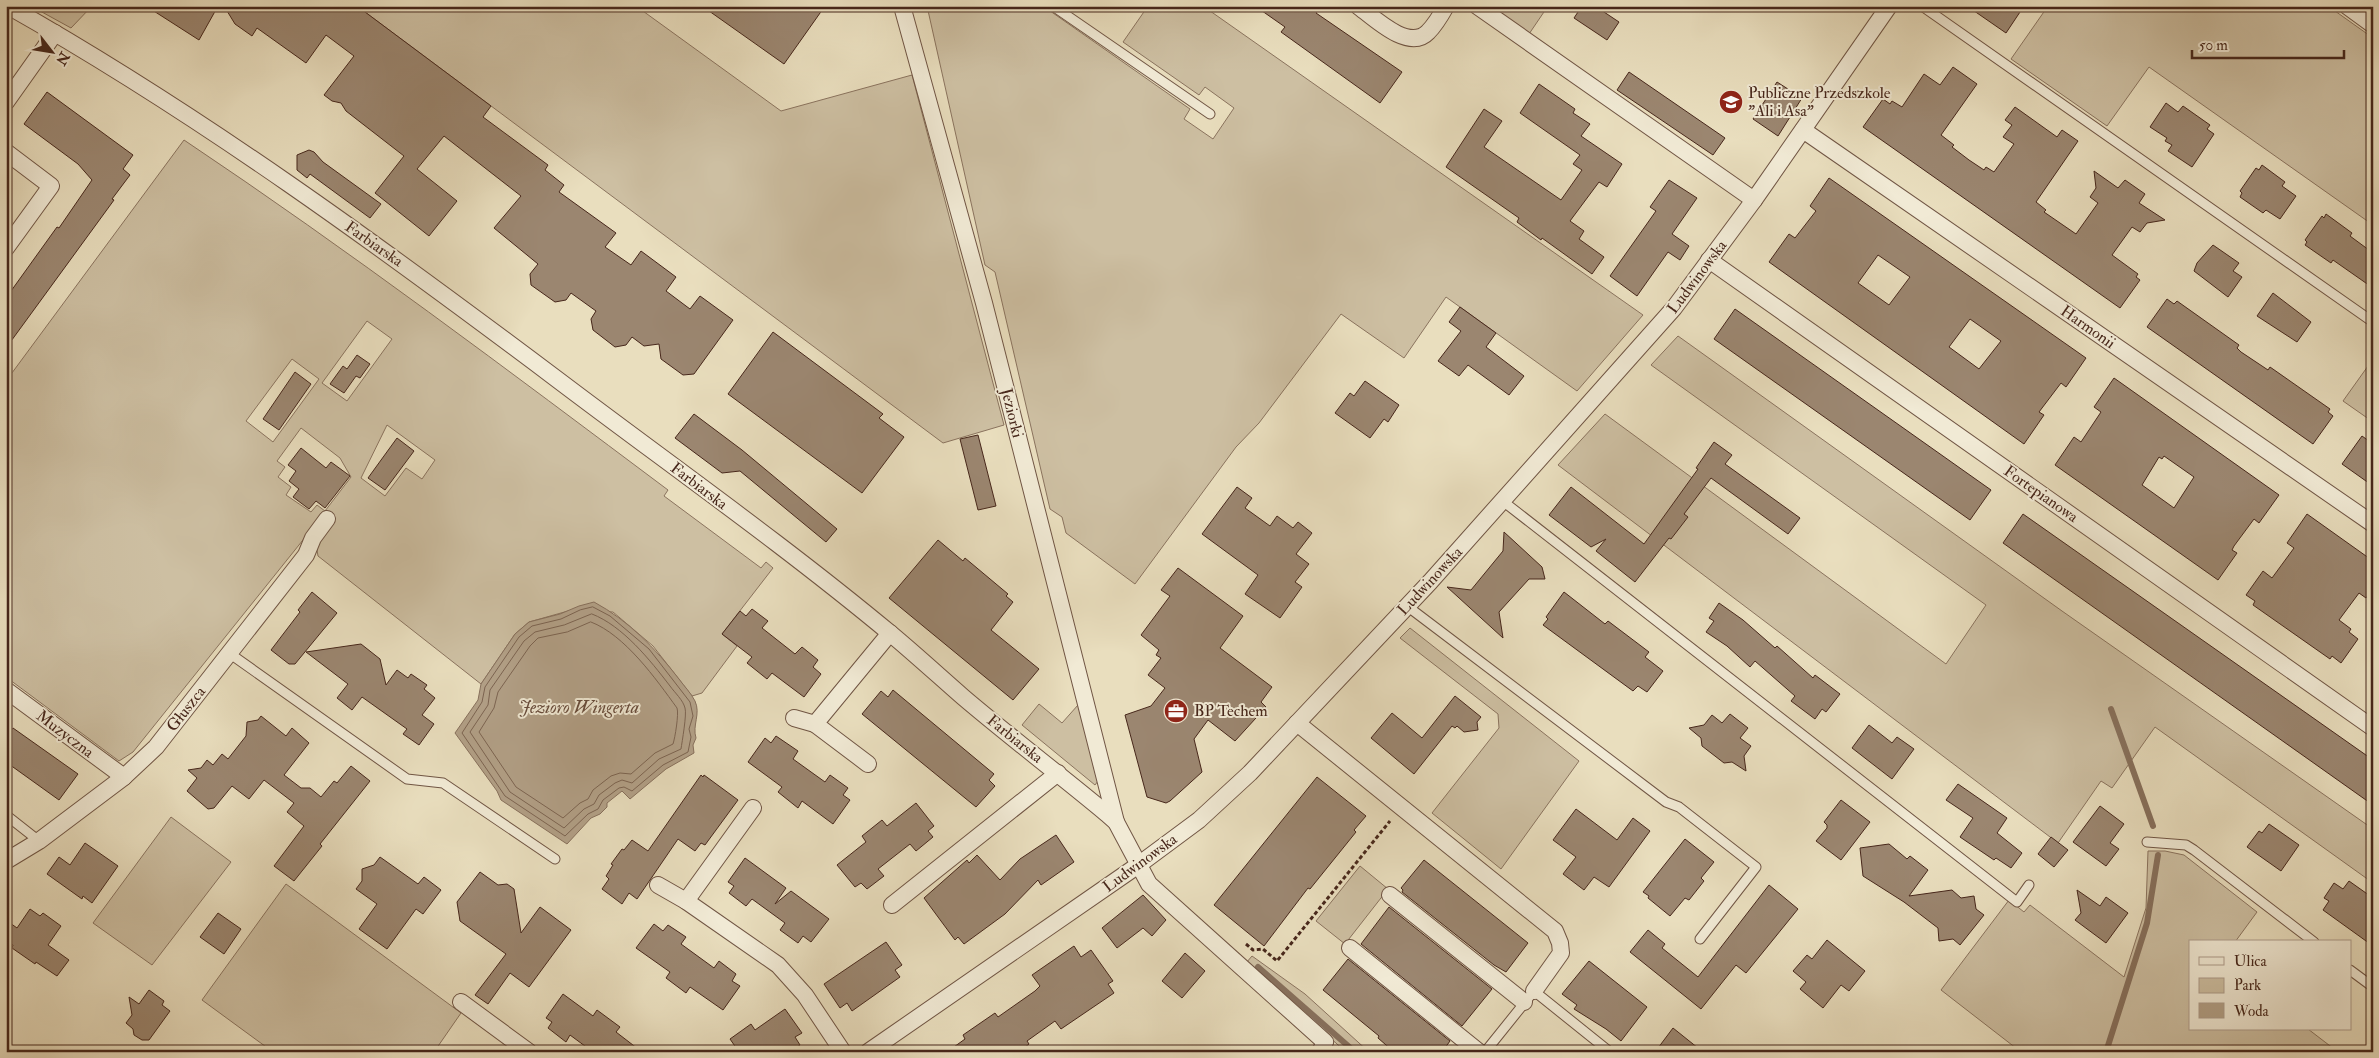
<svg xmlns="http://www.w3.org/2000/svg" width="2379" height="1058" font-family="'IM FELL Double Pica',serif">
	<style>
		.green { fill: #cdbfa2; stroke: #8a735e; fill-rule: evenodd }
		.water { fill: #b2a087; stroke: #87705c }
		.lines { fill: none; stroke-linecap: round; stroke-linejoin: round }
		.shore { stroke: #7c6451; stroke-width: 1 }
		.stream { stroke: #87705c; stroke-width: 6 }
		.building { fill: #9b8670; stroke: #47271b; fill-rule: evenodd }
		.service-casing { stroke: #705544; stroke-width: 11 }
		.minor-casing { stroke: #705544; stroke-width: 18 }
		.path { stroke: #47271b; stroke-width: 3; stroke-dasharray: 4 2.5; stroke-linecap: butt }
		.service { stroke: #f1ead5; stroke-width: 9 }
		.minor { stroke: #f1ead5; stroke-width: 16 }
		.labels { text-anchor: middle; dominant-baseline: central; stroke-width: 4; stroke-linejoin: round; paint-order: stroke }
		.poi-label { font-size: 16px; fill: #47271b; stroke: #f1ead5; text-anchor: start }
		.street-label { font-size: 16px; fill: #47271b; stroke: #f1ead5 }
		.water-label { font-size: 18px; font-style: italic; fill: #674b3b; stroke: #f1ead5 }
	</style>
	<rect width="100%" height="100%" fill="#e9debe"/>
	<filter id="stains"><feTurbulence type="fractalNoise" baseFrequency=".004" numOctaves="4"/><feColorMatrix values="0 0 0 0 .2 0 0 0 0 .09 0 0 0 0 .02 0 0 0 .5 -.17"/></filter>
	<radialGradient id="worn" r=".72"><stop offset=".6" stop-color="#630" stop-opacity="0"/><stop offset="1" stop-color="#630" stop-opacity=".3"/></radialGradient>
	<!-- green -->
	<g class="green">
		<polygon points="31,6 92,6 71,28"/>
		<polygon points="357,6 636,6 781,111 912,75 1004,425 943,443"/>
		<polygon points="927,6 1043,6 1190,109 1184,119 1213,139 1234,108 1205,87 1199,95 1123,42 1148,6 1203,6 1643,315 1577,391 1446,297 1404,358 1341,314 1259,423 1236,447 1135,584 1066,533 1062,517 1050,509 995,272 985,265"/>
		<polygon points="1490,6 1548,6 1529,34"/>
		<polygon points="2048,6 2328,6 2373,38 2373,225 2149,67 2107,126 2011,59"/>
		<path d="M184,140C350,251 509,371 668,490L664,496L761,568L766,562L773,568L722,634L737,646L702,693L692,696L653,646L613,612L568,611L529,622L515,634L481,684L318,556L316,544L323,515L133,752L119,761L6,677V381ZM367,321L392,339L347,401L322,383ZM292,359L319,379L273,442L246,421ZM387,425L435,460L422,479L406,468L385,496L361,478ZM301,428L340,458L351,477L325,511L317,505L311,512L286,495L291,487L278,477L285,467L277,461Z"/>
		<polygon points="1678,336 2062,611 2373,829 2373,883 2155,727 2112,788 2101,781 2058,843 1558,465 1605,414 1946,664 1986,605 1651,365"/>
		<polygon points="2373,359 2373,422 2343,401"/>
		<polygon points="1410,628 1579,761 1501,869 1432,813 1499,728 1498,714 1400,638"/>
		<polygon points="1039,704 1062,723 1078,705 1098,775 1098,781 1095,785 1022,725"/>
		<polygon points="171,817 231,862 152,965 93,923"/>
		<polygon points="2148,851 2165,851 2184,855 2257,912 2235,942 2190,942 2190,1029 2308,1029 2338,1052 2021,1052 1941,990 2009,900 2024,912 2030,905 2124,977 2146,908"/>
		<polygon points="1360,866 1388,889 1345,944 1316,921"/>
		<polygon points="286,884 461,1013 434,1052 273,1052 202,1000"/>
		<polygon points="1252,956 1305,994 1369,1052 1346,1052 1246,963"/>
	</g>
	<!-- water -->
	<path class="water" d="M594,602C629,621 655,648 679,679C684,686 691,693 695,701C701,714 692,725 696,738L693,745L694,753L666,769L630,799L622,791L607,803V807L600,814L591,818L567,844L501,800L497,791L455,733L478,700L481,684L515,634L529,622L560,614L579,606Z"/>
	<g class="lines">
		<!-- shore -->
		<g class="shore">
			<polygon points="593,607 610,616 649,649 690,702 693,716 689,729 691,737 688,752 663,765 632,791 624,787 619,788 603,800 598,809 588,814 565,836 505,796 462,733 482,702 485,687 519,637 532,626 561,619 580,610"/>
			<path d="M592,614C623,626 650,660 670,686C675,693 683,700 685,708C687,714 682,742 681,749L659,759L632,783L622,780L615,783L599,795L594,804L584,809L564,828L510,792L470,732L488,705L490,690L524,641L535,632L564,625Z"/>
			<path d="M591,622C625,635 656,679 677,708C679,714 675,738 673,744L655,753L631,774L620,773L611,776L593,790L588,799L580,803L563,818L516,787L479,732L494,708L498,692L530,646L538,638L567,632Z"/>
		</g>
		<!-- stream -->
		<g class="stream">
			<polyline points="2111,709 2153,826"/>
			<polyline points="1258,967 1355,1052"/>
			<polyline points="2106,1052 2147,923 2158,855"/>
		</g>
	</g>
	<!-- building -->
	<g class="building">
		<polygon points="146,6 218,6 199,40"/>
		<polygon points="224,6 357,6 491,106 483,117 548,165 545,170 564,185 559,192 616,233 605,247 631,265 641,251 676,277 666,291 690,309 700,296 733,320 694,374 683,375 661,359 659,344 644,346 632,337 626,345 615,347 593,330 591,319 596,311 571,293 566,300 555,302 531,285 530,274 538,264 494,228 521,196 444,136 417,169 457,201 429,236 375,193 404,156 346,111 341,103 332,101 324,95 354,56 326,35 306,63 257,28 252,36 235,24"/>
		<polygon points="702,6 825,6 784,64"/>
		<polygon points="1255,6 1321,6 1316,13 1402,72 1380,103 1281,32 1285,27"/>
		<polygon points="1582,6 1595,6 1619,22 1607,40 1574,18"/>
		<polygon points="1967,6 2024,6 2006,33"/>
		<polygon points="1953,67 1977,84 1941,135 1954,145 1952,147 1969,160 1984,170 1986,167 1994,172 2014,144 2003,137 2012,125 2005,120 2015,107 2057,137 2062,130 2078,141 2036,202 2046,210 2044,212 2076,234 2098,203 2090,197 2096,188 2094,171 2118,188 2125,180 2145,194 2139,203 2165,220 2147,223 2140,232 2132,227 2112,255 2138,274 2136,277 2140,280 2120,308 1863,127 1883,99 1890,104 1892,101 1902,107 1924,74 1940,85"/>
		<polygon points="1629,72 1725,138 1713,155 1617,90"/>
		<polygon points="1777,82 1802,98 1778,136 1753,119"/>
		<polygon points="1539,84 1575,109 1573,113 1590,124 1581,136 1622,164 1607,187 1599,182 1570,221 1584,231 1579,239 1604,257 1592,274 1542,238 1541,240 1517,222 1519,218 1446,167 1484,109 1502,121 1484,147 1561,200 1582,170 1573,164 1580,155 1520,113"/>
		<polygon points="47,92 133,155 123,169 130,175 112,199 114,200 6,348 6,298 57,227 59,228 92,180 78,164 24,124"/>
		<polygon points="2166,103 2178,112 2183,106 2210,125 2207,129 2214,134 2192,167 2168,151 2172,145 2165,141 2167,138 2150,127"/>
		<polygon points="309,150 314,152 323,162 381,204 370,218 310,174 307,178 297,170 297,155"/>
		<polygon points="2262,165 2285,182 2282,186 2296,196 2280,219 2266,210 2263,213 2240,197 2242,193 2240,191 2256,168 2259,170"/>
		<path d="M1829,178L2086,358L2066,387L2061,383L2039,412L2044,415L2024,444L1769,262L1789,234L1795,238L1816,211L1810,206ZM1878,255L1910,277L1889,305L1858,283ZM1970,319L2001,341L1979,369L1949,347Z"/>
		<polygon points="1669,180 1697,198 1672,234 1689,246 1680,260 1668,252 1637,296 1610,276 1656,211 1650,207"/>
		<polygon points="2326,214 2352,233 2350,236 2373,253 2373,288 2333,260 2331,263 2305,245 2307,242 2305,240 2322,216 2324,218"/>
		<polygon points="2213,245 2239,263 2233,271 2242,277 2228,297 2194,271 2197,263"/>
		<polygon points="2273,293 2311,322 2297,342 2257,316"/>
		<polygon points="2167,299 2174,304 2177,301 2239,345 2237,348 2241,352 2268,370 2270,367 2330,409 2328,412 2333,416 2313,444 2147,327"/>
		<polygon points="1460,307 1496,333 1486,347 1524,376 1509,395 1468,365 1459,376 1438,361 1461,331 1449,322"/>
		<polygon points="1735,309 1991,490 1970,520 1714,339"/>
		<polygon points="773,332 883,414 879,418 904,437 862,493 728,394"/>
		<polygon points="357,355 370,364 360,378 356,376 344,393 330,384 343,366 347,369"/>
		<polygon points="295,372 311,384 279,430 263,419"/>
		<path d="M2114,378L2279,495L2259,523L2254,519L2234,546L2232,550L2237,553L2218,580L2055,465L2074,437L2081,442L2101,412L2094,407ZM2164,456L2194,477L2174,508L2142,485L2159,457L2162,459Z"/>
		<polygon points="1365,381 1399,405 1388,422 1384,419 1370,438 1335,413 1350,393 1354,396"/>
		<polygon points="694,414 742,450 837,529 826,542 740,471 722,473 675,438"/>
		<polygon points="978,435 996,506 978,510 960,439"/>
		<polygon points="2362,436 2373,444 2373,486 2342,464"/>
		<polygon points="397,438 414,451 385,490 368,478"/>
		<polygon points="1714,442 1732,455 1725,464 1800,518 1788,534 1711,478 1684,514 1688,517 1671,539 1669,538 1635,582 1596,551 1606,539 1591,547 1549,515 1571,487 1644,544 1698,469 1696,468"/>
		<polygon points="301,448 326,468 331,462 350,476 325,508 316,501 309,509 293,497 299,489 289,481 296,471 288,465"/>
		<polygon points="1237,487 1252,498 1245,508 1270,526 1277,516 1293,528 1298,522 1312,533 1296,554 1309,564 1295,582 1302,587 1280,618 1245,594 1258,575 1202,534"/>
		<polygon points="2023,514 2373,760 2373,805 2003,543"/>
		<polygon points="2307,514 2373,561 2373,588 2366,598 2359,593 2339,620 2351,629 2349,632 2358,639 2341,663 2332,656 2330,659 2253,605 2255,601 2246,595 2263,571 2272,578 2294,548 2287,543"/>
		<polygon points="1504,532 1542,567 1545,579 1529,579 1499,612 1503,638 1447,587 1471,590 1503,551"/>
		<polygon points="938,540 963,561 965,558 1008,594 1006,596 1013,602 991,630 1039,669 1013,700 889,598"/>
		<polygon points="1178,568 1243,616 1220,648 1272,687 1261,702 1266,707 1235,741 1208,720 1194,739 1202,772 1170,801 1166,803 1147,797 1125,715 1151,706 1165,688 1148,675 1161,658 1156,655 1159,650 1141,635 1170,596 1161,590"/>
		<polygon points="312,592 337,613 295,664 289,664 271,650 300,612 298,610"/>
		<polygon points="1564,592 1605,624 1608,621 1649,652 1645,657 1663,671 1647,692 1638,686 1633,691 1543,625 1548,619 1546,617"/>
		<polygon points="1719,603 1743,620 1775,648 1777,646 1813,678 1815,675 1840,694 1826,712 1822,709 1815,719 1791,701 1795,696 1755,661 1750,667 1727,646 1706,632 1714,621 1709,618"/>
		<polygon points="752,609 768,621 762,628 795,654 802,647 818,660 813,667 821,674 804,697 772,673 767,679 747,663 752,657 722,634 740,611 746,616"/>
		<polygon points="361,644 380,659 386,685 397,670 408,678 411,674 427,685 424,689 435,698 422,715 434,724 419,745 403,734 407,729 362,697 352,710 337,698 348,684 306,652"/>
		<polygon points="893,690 994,774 989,780 995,786 976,807 862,714 881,691 888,697"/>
		<polygon points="1455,696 1481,717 1477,722 1478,730 1464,732 1457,726 1455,728 1452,726 1414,774 1371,738 1392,713 1422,738"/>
		<polygon points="1730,714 1748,728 1740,738 1751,746 1744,756 1746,771 1732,762 1724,763 1702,746 1701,738 1689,728 1704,725 1712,715 1722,723"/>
		<polygon points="261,716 286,736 292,728 309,743 284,775 301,788 310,788 321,797 334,781 337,783 351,766 370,781 320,844 322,846 294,881 274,866 304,826 287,812 294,803 264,780 249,799 232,786 214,808 208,809 187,791 197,778 188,770 201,768 207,760 213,765 222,754 228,759 246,736 247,722 258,720"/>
		<polygon points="1869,725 1892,743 1897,737 1914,749 1892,779 1852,748"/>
		<polygon points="13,728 78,774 59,800 6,762 6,737"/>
		<polygon points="776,736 798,751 793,759 825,782 830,775 848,788 843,795 850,800 833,824 802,801 798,808 778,792 782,787 748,762 765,738 771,743"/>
		<polygon points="701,775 703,777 704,775 738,800 705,845 701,843 695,851 678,839 637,899 629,893 622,904 602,889 609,879 606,876 613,865 611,864 622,849 624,850 632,840 648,851"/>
		<polygon points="1317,777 1366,816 1354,830 1356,832 1310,889 1308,888 1264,946 1214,905"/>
		<polygon points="1958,784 2007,818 1997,833 2022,853 2011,868 1996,858 1994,860 1960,837 1973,818 1946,800"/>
		<polygon points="1841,800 1870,822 1841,860 1816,841 1827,828 1827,825 1824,822"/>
		<polygon points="916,803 934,826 928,831 933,837 916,851 910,844 878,869 884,876 867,889 861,883 855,887 837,865 866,842 862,836 882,820 887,826"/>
		<polygon points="2100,806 2124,824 2110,843 2119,849 2106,866 2073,842"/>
		<polygon points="1576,809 1617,840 1633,818 1650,831 1609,887 1594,877 1584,890 1563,874 1576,857 1553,840"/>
		<polygon points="2269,824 2299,845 2281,871 2247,847 2259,831 2262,833"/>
		<polygon points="1056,835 1074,862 1041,885 1038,880 1005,914 964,944 958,937 955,940 924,898 967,860 969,863 977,855 1000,880 1020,859"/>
		<polygon points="2051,837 2068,850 2054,867 2038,854"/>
		<polygon points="1685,839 1714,862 1701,878 1704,881 1689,900 1685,898 1670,916 1648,898 1649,896 1643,892"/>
		<polygon points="85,843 118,866 92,903 83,896 82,899 47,874 59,857 70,865"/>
		<polygon points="1889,844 1907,859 1910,856 1928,870 1909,896 1952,890 1961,898 1974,896 1976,909 1984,915 1960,945 1953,939 1939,941 1938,928 1904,902 1863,876 1860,848"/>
		<polygon points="380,857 418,884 424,877 441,890 423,914 416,909 387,949 359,929 377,904 356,889 362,881 362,869 374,865"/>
		<polygon points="745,858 786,888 775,904 791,891 829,919 811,942 803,936 798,943 780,930 785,923 752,899 746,906 729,893 734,886 728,882"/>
		<polygon points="1424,860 1528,943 1506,972 1494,965 1402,892 1403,890 1401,888"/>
		<polygon points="480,872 498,885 507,884 514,889 521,933 540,907 571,930 529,987 510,973 488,1004 475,995 506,954 460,921 457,902"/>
		<polygon points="2349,881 2373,898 2373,946 2323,910 2329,901 2324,898 2334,883 2343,889"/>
		<polygon points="1769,885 1798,909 1746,973 1736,965 1701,1009 1630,952 1648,930 1665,944 1662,948 1698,977"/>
		<polygon points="2077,890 2100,906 2106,897 2128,913 2106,943 2075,920 2081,913"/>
		<polygon points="1143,895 1166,920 1152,936 1143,928 1117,948 1102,928"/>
		<polygon points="1389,907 1492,989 1462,1026 1361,944"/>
		<polygon points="30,909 40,916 43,913 61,926 48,945 69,960 57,976 36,962 35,964 12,948 13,945 6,940 6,920 17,928"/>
		<polygon points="218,913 241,929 224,954 200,937"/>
		<polygon points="654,924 663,931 668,925 686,937 681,944 714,968 719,961 736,974 732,981 740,986 723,1010 690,987 686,993 666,978 670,972 636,948"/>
		<polygon points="1827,940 1865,971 1849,991 1841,985 1823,1008 1800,989 1806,982 1793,971 1807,955 1812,959"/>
		<polygon points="886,942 902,965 895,970 900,977 852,1011 847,1003 840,1008 824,984"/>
		<polygon points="1074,946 1081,957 1091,950 1113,981 1108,984 1114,993 1061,1029 1055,1021 1027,1041 1029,1044 1019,1052 947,1052 965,1039 963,1035 995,1013 998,1017 1035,991 1040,986 1032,975"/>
		<polygon points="1185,953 1205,971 1182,998 1162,981"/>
		<polygon points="1348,959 1450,1041 1442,1052 1394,1052 1378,1038 1379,1036 1323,990"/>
		<polygon points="1589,961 1647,1007 1621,1041 1606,1029 1574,1009 1577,1005 1562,994"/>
		<polygon points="149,990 164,1001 162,1005 170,1011 149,1040 142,1040 134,1035 133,1029 126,1023 132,1015 129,997 139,1004"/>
		<polygon points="563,994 593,1016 597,1010 620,1027 616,1032 642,1052 593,1052 570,1035 566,1042 548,1028 552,1022 546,1018"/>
		<polygon points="785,1009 802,1033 795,1037 800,1045 790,1052 739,1052 730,1039 751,1024 755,1030"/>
		<polygon points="1673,1028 1703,1052 1655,1052"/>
	</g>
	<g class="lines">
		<!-- service casing -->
		<g class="service-casing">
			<g id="service">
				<polyline points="1053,6 1210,114"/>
				<polyline points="1922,6 2373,322"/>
				<polyline points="1504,502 2017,902 2029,885"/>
				<polyline points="1407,606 1666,802 1679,807 1756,867 1700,939"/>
				<polyline points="229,653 407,779 443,783 555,859"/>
				<polyline points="6,815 39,841"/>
				<polyline points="2147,842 2186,845 2194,850 2314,942"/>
				<polyline points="2350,970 2373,987"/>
				<polyline points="1485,1052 1534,991 1610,1052"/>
			</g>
		</g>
		<!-- minor casing -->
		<g class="minor-casing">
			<g id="minor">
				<path d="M8,6C201,115 381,247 558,380C669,464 784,545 891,634C915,654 939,676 963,697C1010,737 1059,774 1107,814L1116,822L1149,884L1325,1042L1320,1052"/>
				<polyline points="902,6 984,303 1116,822"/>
				<path d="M1358,6C1374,18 1409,52 1428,32C1435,25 1441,15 1446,6"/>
				<polyline points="1477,6 1754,200"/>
				<polyline points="2347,6 2373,25"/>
				<polyline points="6,102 55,33"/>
				<polyline points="1803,130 2373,524"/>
				<polyline points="6,152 51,186 6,248"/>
				<polyline points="1709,260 2373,728"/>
				<polyline points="6,690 124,777"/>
				<polyline points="794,718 815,724"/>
				<polyline points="1297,723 1555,931 1560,943 1561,953 1534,991"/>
				<polyline points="868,764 815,724 890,633"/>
				<polyline points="6,861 39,841 124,777 156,747 306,555 313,538 327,519"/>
				<polyline points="658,885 686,901 778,965 805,995 843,1052"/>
				<polyline points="1390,895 1524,1002"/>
				<polyline points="686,901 753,808"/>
				<polyline points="892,905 1058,773"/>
				<polyline points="1350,948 1479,1052"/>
				<polyline points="461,1002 529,1052"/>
				<polyline points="868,1052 1137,866 1199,820 1250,773 1430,582 1674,308 1754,200 1889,6"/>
			</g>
		</g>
		<!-- path -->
		<polyline class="path" points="1246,944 1253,950 1263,949 1277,961 1390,821"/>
		<!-- service -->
		<use href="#service" class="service"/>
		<!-- minor -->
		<use href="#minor" class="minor"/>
	</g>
	<!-- icons -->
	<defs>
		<g id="school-disc" transform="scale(1.25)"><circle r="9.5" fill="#8f2418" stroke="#f1ead5"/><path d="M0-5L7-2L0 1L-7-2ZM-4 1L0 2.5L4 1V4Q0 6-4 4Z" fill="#fff"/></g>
		<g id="office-disc" transform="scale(1.25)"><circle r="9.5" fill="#8f2418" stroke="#f1ead5"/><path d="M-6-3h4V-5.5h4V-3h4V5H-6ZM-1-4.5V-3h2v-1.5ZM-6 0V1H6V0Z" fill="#fff"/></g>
	</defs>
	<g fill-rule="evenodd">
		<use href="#school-disc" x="1731" y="102"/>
		<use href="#office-disc" x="1176" y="711"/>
	</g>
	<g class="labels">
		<!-- poi labels -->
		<g class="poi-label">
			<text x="1748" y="93">Publiczne Przedszkole<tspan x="1748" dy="18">"Ali i Asa"</tspan></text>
			<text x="1194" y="711">BP Techem</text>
		</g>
		<!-- street labels -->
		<g class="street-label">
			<text transform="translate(374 244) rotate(35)">Farbiarska</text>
			<text transform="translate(1697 277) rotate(-53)">Ludwinowska</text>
			<text transform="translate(2088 327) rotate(35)">Harmonii</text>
			<text transform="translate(1012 413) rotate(76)">Jeziorki</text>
			<text transform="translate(699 486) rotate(37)">Farbiarska</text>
			<text transform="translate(2041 494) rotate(35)">Fortepianowa</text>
			<text transform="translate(1430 581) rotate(-47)">Ludwinowska</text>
			<text transform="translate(186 709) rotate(-52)">Głuszca</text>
			<text transform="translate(65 734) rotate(37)">Muzyczna</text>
			<text transform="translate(1015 739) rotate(39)">Farbiarska</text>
			<text transform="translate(1140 863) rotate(-36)">Ludwinowska</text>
		</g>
		<!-- water labels -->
		<g class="water-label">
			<text x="579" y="707">Jezioro Wingerta</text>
		</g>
	</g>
	<!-- margin -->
	<rect width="2379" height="1058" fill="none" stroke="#e9debe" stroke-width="25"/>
	<rect x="8" y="8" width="2364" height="1043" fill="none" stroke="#47271b" stroke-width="2.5"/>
	<rect x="12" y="12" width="2354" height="1033" fill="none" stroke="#47271b"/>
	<!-- legend -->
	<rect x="2189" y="940" width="162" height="90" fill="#f1ead5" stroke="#ad9c8b"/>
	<rect x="2199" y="957" width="25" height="8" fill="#f1ead5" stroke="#ad9c8b"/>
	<text x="2234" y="966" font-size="15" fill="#47271b">Ulica</text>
	<rect x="2199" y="978" width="25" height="15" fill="#cdbfa2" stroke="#ad9c8b"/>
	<text x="2234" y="990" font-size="15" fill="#47271b">Park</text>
	<rect x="2199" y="1003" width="25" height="15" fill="#b2a087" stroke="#ad9c8b"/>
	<text x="2234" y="1016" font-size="15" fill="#47271b">Woda</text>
	<!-- north arrow -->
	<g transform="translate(52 52) rotate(121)" stroke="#f1ead5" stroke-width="4" paint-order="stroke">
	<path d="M0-4L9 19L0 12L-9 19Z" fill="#47271b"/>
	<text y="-8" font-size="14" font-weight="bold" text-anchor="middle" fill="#47271b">N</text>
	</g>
	<!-- scale -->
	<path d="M2192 50v8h152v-8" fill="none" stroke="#47271b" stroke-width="2.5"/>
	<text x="2199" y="50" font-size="15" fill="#47271b" stroke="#f1ead5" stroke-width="4" paint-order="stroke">50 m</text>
	<rect width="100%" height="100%" filter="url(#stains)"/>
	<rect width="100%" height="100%" fill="url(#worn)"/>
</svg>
